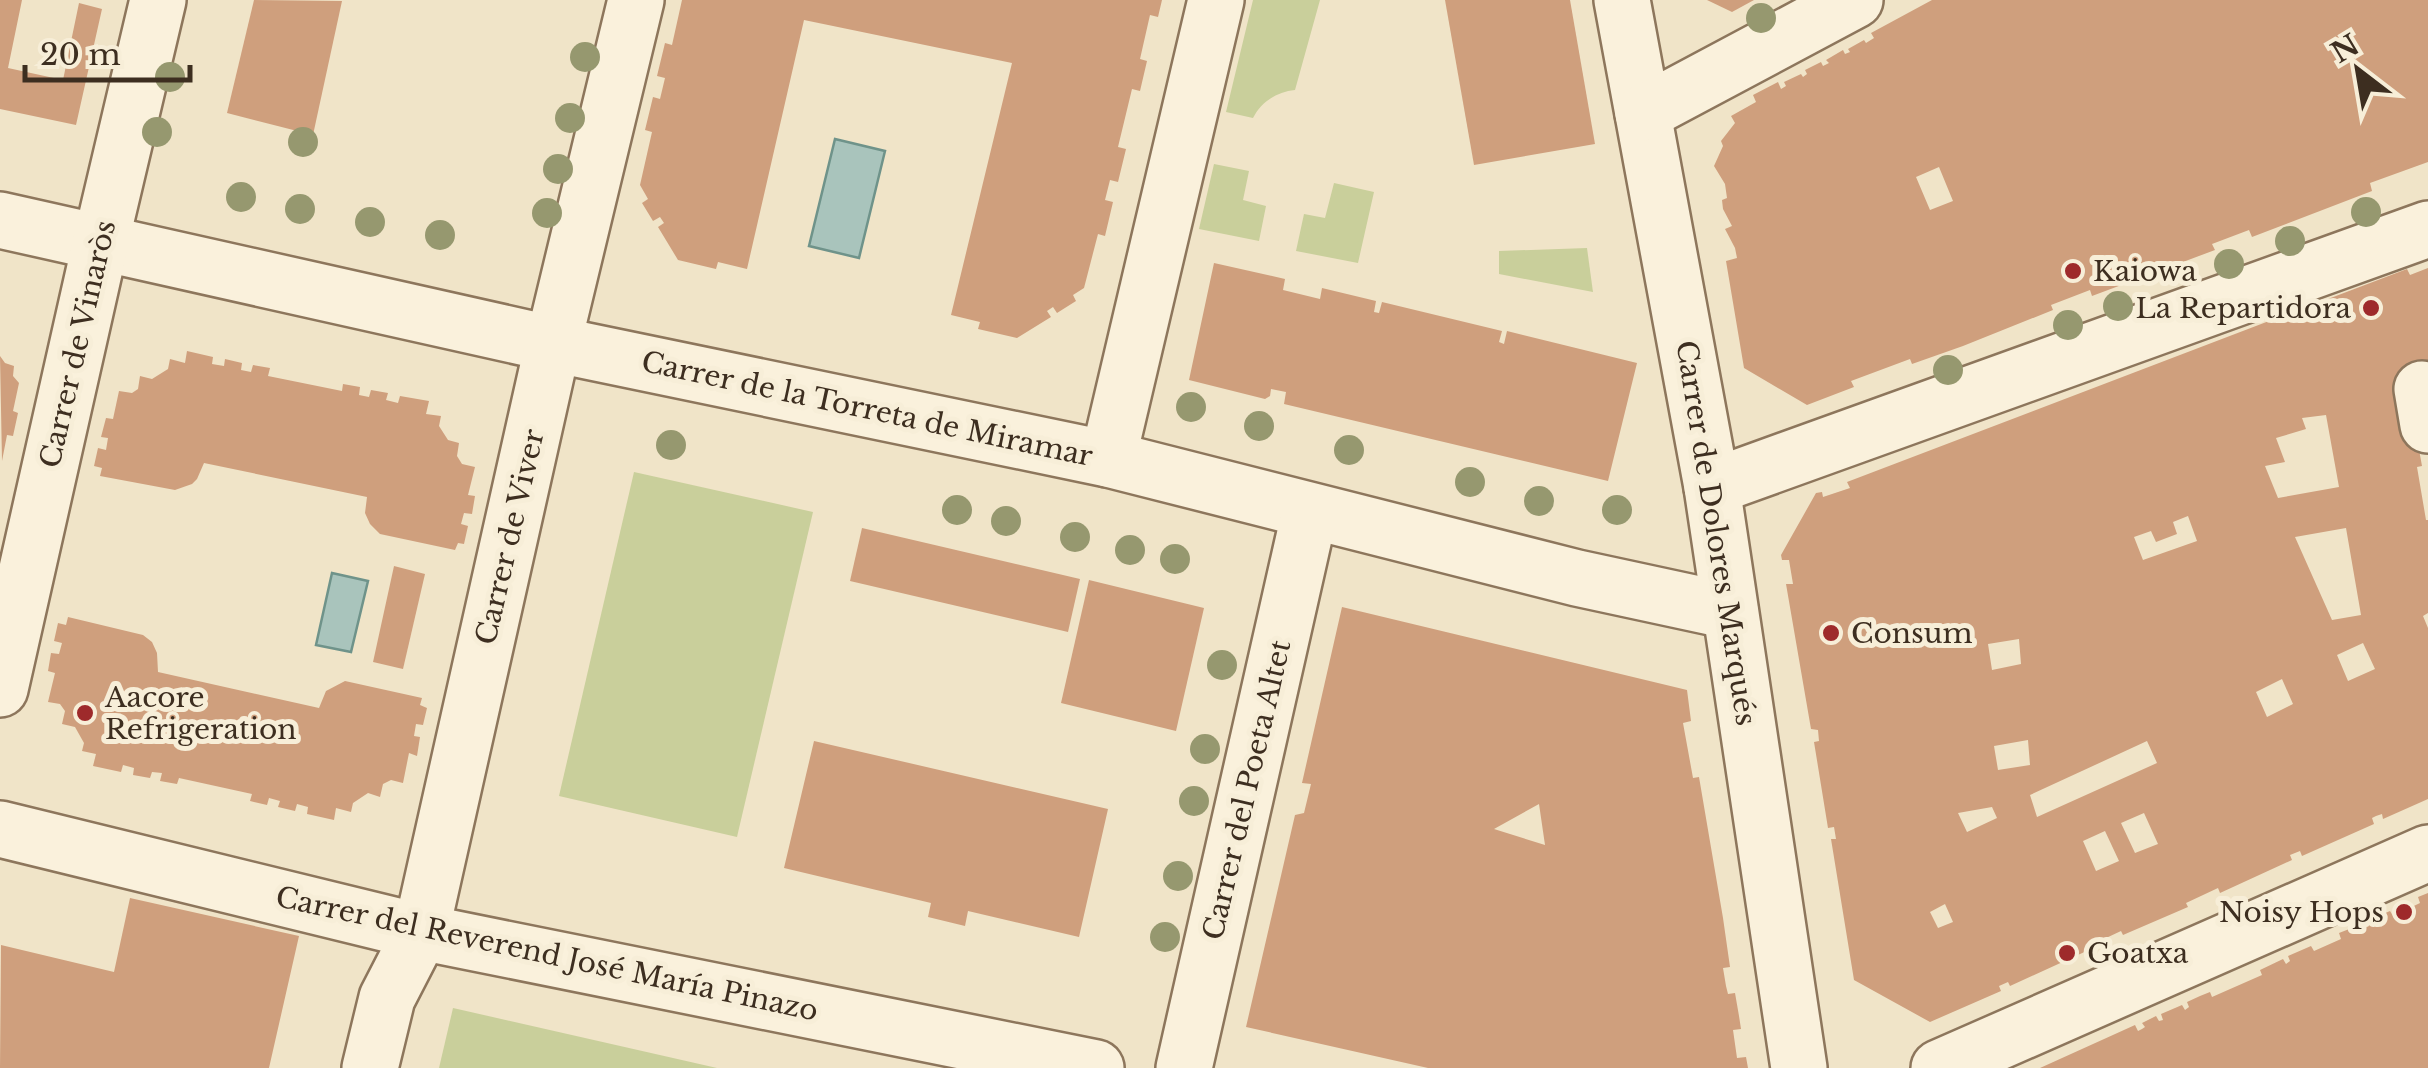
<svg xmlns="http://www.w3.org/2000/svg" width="2428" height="1068" font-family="'Libre Baskerville',serif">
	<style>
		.green { fill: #c9cf9b }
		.water { fill: #a9c4bc; stroke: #6f938a; stroke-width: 2.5 }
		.building { fill: #cf9f7d; fill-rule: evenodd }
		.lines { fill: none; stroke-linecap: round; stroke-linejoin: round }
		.minor-casing { stroke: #8d765c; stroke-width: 60 }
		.minor { stroke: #faf1dc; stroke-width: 55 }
		.tree { fill: #96986f }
		.poi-dot { fill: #9e2a2b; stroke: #f7eed8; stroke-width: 4 }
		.labels { text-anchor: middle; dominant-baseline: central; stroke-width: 10; stroke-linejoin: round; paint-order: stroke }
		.poi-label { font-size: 28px; fill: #3d2e20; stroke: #f7eed8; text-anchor: start }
		.street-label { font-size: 28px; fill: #3d2e20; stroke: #f7eed8 }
	</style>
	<rect width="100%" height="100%" fill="#f0e4c8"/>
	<!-- green -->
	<g class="green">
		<path d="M1253,0H1320L1295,90C1276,92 1261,102 1253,118L1226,112Z"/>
		<polygon points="1214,164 1249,171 1243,200 1266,206 1259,241 1199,229"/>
		<polygon points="1334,183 1374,192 1358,263 1296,251 1304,214 1325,218"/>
		<polygon points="1587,248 1593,292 1499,274 1499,251"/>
		<polygon points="634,472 813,512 737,837 559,796"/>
		<polygon points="453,1008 717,1068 439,1068"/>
	</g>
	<!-- water -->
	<g class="water">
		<polygon points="835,139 885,151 859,258 809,246"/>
		<polygon points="332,573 368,581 351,652 316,645"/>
	</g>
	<!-- building -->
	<g class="building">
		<polygon points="0,0 22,0 8,68 63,80 79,3 102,9 76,125 0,109"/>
		<polygon points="254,0 342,1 313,135 227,113"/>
		<polygon points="682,0 1162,0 1158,17 1150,15 1140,59 1147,61 1140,91 1132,89 1118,147 1126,149 1118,182 1110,180 1105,200 1113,202 1105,236 1098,234 1084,288 1073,295 1076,301 1057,313 1053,307 1047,311 1051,317 1017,338 978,329 980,322 951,315 1012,63 804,20 747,269 718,262 716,269 678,260 658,227 664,223 660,217 653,221 642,203 648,199 640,185 652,132 645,130 653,97 660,99 665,78 657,76 665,43 672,45"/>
		<polygon points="1445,0 1570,0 1595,144 1474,165"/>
		<polygon points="1707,0 1754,0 1732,12"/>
		<path d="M1932,0H2428V162L2370,183L2372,191L2252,237L2249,230L2212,244L2215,250L2092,296L2090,290L2051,305L2053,310L1963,346L1912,364L1910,359L1851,381L1854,387L1807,405L1744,368L1726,261L1737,258L1735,248L1725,229L1732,226L1723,209L1722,200L1727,198L1725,184L1714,166L1723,146L1721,141L1735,123L1731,116L1756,102L1753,95L1778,82L1781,89L1786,86L1784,82L1801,74L1803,77L1807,74L1805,70L1821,62L1823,66L1829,63L1826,60L1843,50L1845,54L1850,52L1848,49L1864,40L1866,43L1874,38L1871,33ZM1939,167L1953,201L1930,210L1916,177Z"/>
		<polygon points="1214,263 1285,279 1283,290 1320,299 1322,288 1376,301 1374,312 1379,313 1382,302 1502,331 1499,342 1504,344 1507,331 1637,363 1608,481 1284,404 1286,392 1271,389 1270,396 1265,399 1189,380"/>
		<path d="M2428,268V369L2418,444L2422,466L2417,467L2426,520H2428V613L2423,616L2428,628V799L2383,819L2382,814L2376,816L2372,818L2374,824L2302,856L2300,851L2290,855L2292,860L2220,893L2218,888L2186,903L2188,907L2123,935L2121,931L2089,946L2091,949L2010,986L2008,982L1999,986L2001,991L1930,1022L1854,980L1831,839H1836L1834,827L1828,828L1814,742L1819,741L1818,730L1811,729L1786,584H1793L1789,560H1782L1781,555L1816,493L1822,492L1823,497L1850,488L1847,482L2306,307L2308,313L2330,305L2328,299L2407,269L2410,275ZM2326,415L2339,487L2278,498L2265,466L2285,462L2276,438L2306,429L2302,418ZM2188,516L2197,541L2143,560L2134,537L2151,531L2156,542L2177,534L2173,522ZM2346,528L2361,615L2332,620L2295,537ZM2019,639L2021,664L1992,670L1988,644ZM2363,643L2375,669L2348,681L2337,655ZM2282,679L2293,704L2267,717L2256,692ZM2028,740L2030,765L1998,770L1994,746ZM2147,741L2157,763L2037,817L2030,795ZM1992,807L1997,818L1967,832L1958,813ZM2144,813L2158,844L2135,853L2121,823ZM2105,831L2119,861L2096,871L2083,841ZM1945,904L1953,922L1938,928L1930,912Z"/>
		<polygon points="187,351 213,357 212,364 224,366 225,359 242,363 241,370 251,372 253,365 270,368 268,376 342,391 343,384 360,387 359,395 369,397 371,390 388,393 386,400 398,403 400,396 429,401 426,414 441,416 439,426 448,440 459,443 457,456 462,464 475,467 468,495 475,496 472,514 464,513 461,524 468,526 464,544 458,543 455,550 380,534 370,524 365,513 367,497 204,463 197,479 192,484 175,490 100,476 102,468 94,466 98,448 106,450 108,438 101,437 106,418 113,419 119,391 132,393 138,389 140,376 152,379 168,369 170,359 185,363"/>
		<polygon points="0,356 5,363 14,366 13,376 19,383 13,411 18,413 13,436 7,435 2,461"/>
		<polygon points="862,528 1080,579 1068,632 850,581"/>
		<polygon points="394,566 425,574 403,669 373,662"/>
		<polygon points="1089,580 1204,608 1176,731 1061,703"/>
		<path d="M1342,607L1687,690L1691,721L1683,723L1693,778L1699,777L1723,918L1730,967L1723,968L1726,986L1728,994L1735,993L1739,1016L1741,1029L1733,1030L1737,1058L1746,1057L1748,1068H1428L1246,1027L1295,815L1304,813L1311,784L1302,783ZM1539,804L1545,845L1494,829Z"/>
		<polygon points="68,617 143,635 152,642 157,653 158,672 319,708 326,691 345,681 422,698 420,705 427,708 423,725 416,724 414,736 420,737 417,756 409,753 403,783 391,780 383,784 380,797 368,793 353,803 351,812 336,808 334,820 307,814 308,807 297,804 295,811 278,807 280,801 269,798 267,805 250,801 252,794 179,778 177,784 160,781 162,773 152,772 150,778 133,775 134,768 123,765 121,772 93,766 96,754 82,751 84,743 75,727 62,724 65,711 60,704 48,702 55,673 48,671 51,653 59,654 62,643 54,641 58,623 66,625"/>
		<polygon points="814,741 1108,809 1079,937 968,911 965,926 928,917 931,903 784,868"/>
		<polygon points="2428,893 2428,1068 2040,1068 2135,1025 2138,1031 2142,1029 2145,1027 2142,1023 2156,1016 2159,1021 2163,1020 2161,1014 2182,1005 2185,1010 2189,1007 2187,1002 2200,996 2210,992 2212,997 2262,975 2260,970 2283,959 2286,964 2290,961 2288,956 2311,946 2314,951 2341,939 2339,933 2362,924 2365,928 2369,926 2367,921 2390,911 2393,916 2420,903 2418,897"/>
		<polygon points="130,898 299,936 269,1068 0,1068 1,945 114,972"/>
	</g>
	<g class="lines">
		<!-- minor casing -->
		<g class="minor-casing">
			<g id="minor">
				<polyline points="1622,0 1712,487 1799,1068"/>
				<polyline points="1643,113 1855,0"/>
				<polyline points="0,220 553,344 1108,459 1577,578 1730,611"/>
				<polyline points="2422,389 2428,425"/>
				<polyline points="1108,459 1216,0"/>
				<polyline points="1712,487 2428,229"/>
				<polyline points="0,689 101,241 158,0"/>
				<polyline points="0,829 421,932 1096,1068"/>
				<polyline points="370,1068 387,998 421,932 553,344 636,0"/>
				<polyline points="1184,1068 1310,511"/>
				<polyline points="1939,1068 2428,853"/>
			</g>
		</g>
		<!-- minor -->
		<use href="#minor" class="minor"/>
	</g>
	<!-- trees -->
	<g class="tree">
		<circle cx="1761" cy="18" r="15"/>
		<circle cx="585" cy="57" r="15"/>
		<circle cx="170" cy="77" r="15"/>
		<circle cx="570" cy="118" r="15"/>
		<circle cx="157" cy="132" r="15"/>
		<circle cx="303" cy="142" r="15"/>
		<circle cx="558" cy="169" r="15"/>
		<circle cx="241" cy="197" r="15"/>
		<circle cx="300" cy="209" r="15"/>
		<circle cx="2366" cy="212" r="15"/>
		<circle cx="547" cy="213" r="15"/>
		<circle cx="370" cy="222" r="15"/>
		<circle cx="440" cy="235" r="15"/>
		<circle cx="2290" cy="241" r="15"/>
		<circle cx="2229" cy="264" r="15"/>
		<circle cx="2118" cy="306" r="15"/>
		<circle cx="2068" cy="325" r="15"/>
		<circle cx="1948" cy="370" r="15"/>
		<circle cx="1191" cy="407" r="15"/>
		<circle cx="1259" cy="426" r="15"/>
		<circle cx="671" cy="445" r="15"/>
		<circle cx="1349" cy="450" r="15"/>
		<circle cx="1470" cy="482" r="15"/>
		<circle cx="1539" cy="501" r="15"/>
		<circle cx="957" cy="510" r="15"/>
		<circle cx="1617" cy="510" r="15"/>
		<circle cx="1006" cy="521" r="15"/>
		<circle cx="1075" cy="537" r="15"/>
		<circle cx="1130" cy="550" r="15"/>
		<circle cx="1175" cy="559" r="15"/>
		<circle cx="1222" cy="665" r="15"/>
		<circle cx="1205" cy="749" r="15"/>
		<circle cx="1194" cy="801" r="15"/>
		<circle cx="1178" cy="876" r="15"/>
		<circle cx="1165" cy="937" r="15"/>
	</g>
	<!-- markers -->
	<g class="poi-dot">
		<circle cx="2073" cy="271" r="10"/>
		<circle cx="2371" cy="308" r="10"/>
		<circle cx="1831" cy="633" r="10"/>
		<circle cx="85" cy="713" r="10"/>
		<circle cx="2404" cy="912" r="10"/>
		<circle cx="2067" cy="953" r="10"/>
	</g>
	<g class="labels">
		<!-- poi labels -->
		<g class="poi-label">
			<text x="2093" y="271">Kaiowa</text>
			<text x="2351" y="308" text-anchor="end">La Repartidora</text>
			<text x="1851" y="633">Consum</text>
			<text x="105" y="697">Aacore<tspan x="105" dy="32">Refrigeration</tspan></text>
			<text x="2384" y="912" text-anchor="end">Noisy Hops</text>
			<text x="2087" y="953">Goatxa</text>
		</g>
		<!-- street labels -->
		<g class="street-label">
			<text transform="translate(78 344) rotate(-77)">Carrer de Vinaròs</text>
			<text transform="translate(867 409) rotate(12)">Carrer de la Torreta de Miramar</text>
			<text transform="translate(1716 533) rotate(81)">Carrer de Dolores Marqués</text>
			<text transform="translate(510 537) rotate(-77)">Carrer de Viver</text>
			<text transform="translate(1247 790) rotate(-77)">Carrer del Poeta Altet</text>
			<text transform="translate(547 954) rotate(12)">Carrer del Reverend José María Pinazo</text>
		</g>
	</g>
	<!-- north arrow -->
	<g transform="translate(2358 70) rotate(329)" stroke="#f7eed8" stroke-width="8" paint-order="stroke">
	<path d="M0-8L18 38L0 25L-18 38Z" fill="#3d2e20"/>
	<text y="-15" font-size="28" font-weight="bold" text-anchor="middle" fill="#3d2e20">N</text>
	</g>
	<!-- scale -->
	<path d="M25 65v15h165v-15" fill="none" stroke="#3d2e20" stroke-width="5"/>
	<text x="40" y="65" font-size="30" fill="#3d2e20" stroke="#f7eed8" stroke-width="8" paint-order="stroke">20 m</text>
</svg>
